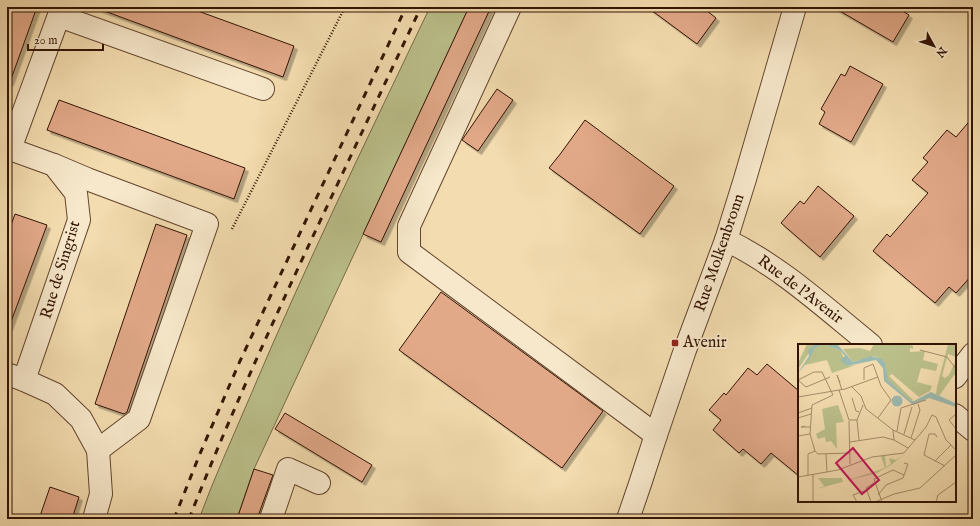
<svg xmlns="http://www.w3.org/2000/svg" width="980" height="526" font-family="'IM FELL English',serif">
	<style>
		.green { fill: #bbc08b; stroke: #776a47 }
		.building { fill: #e2a989; stroke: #331403; filter: url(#shadow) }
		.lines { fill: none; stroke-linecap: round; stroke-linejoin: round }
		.minor-casing { stroke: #63462e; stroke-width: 24 }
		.path { stroke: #331403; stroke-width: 2.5; stroke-dasharray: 1 2; stroke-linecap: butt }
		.minor { stroke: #f7e8cb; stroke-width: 22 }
		.rail { stroke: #331403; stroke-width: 3; stroke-dasharray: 7 7; stroke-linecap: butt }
		.poi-dot { fill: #8f2418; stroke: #f7e8cb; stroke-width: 1.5 }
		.labels { text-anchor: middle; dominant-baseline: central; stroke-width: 3.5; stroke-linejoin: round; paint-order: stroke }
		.street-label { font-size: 16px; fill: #331403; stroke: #f7e8cb }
		.poi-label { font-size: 16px; fill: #331403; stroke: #f7e8cb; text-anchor: start }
		.inset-road { fill: none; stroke: #a68c6a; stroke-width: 1 }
		.view { fill: #c2185b; fill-opacity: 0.15; stroke: #c2185b; stroke-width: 2 }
		.inset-edge { fill: none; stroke: #331403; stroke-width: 2 }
	</style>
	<defs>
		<filter id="shadow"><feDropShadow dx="3.5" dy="3.5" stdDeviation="0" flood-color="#0004"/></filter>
	</defs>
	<rect width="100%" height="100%" fill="#f3dcaf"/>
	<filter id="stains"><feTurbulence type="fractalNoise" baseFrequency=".005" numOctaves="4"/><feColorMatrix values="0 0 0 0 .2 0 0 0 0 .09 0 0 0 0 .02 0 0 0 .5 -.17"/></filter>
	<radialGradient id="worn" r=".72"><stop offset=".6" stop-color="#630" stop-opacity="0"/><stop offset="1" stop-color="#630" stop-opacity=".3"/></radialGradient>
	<!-- green -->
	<path class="green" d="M430,7H469L254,469L237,519H199C214,478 232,439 249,399C305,266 368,137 430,7Z"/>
	<!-- building -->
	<g class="building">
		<polygon points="7,7 37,7 10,82 7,82"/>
		<polygon points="99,7 187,7 294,46 283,77 99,9"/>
		<polygon points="469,7 491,7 381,242 363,234"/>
		<polygon points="647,7 702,7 716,18 697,44"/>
		<polygon points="833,7 896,7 909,15 893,42"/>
		<polygon points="850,66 883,84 851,142 819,124 825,112 821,109 841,74 845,76"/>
		<polygon points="497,89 513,100 478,151 462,140"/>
		<polygon points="59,100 245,168 234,199 47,130"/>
		<polygon points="973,117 973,274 956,293 949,287 935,303 873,251 887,234 890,237 928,193 912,180 928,162 923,158 947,130 956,137"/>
		<polygon points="585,120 674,186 640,234 549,168 561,153"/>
		<polygon points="818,186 854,216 820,257 781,223 800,201 804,204"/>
		<polygon points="15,214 47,225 9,327 7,327 7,236"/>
		<polygon points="156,224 187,235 127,412 124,414 95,404"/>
		<polygon points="441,292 603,411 562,468 399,350"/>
		<polygon points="767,364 799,391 799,476 771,453 761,464 743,449 739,453 713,430 721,420 709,410 724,393 726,395 748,368 757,375"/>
		<polygon points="285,413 372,465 362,482 275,429"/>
		<polygon points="254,469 273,475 257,519 237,519"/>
		<polygon points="50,487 79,497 72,519 39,519"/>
	</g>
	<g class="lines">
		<!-- minor casing -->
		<g class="minor-casing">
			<g id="minor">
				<polyline points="510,7 409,226 409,252 656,435"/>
				<polyline points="59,16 263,89"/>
				<polyline points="7,148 54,165 76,193 79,220 24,380"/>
				<polyline points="10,149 62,7"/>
				<polyline points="54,165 87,179 207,224 139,419 98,450"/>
				<path d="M726,240C780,266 824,307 871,345"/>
				<polyline points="7,374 24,380 55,394 81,419 98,450 101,494 94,519"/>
				<polyline points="955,377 973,354"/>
				<polyline points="955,415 973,430"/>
				<polyline points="271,519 288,469 319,483"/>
				<polyline points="628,519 640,484 656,435 685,350 726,240 745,179 795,7"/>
			</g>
		</g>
		<!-- path -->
		<polyline class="path" points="232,229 345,7"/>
		<!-- minor -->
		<use href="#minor" class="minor"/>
		<!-- rail -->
		<g class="rail">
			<polyline points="174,519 199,456 240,361 406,7"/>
			<path d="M189,519C229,417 275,317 322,217C355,147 388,77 421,7"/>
		</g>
	</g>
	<!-- markers -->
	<rect class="poi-dot" x="671" y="339" width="8" height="8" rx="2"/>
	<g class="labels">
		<!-- street labels -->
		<g class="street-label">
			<text transform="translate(720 253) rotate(-71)">Rue Molkenbronn</text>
			<text transform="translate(61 270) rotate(-73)">Rue de Singrist</text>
			<text transform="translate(800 290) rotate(37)">Rue de l'Avenir</text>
		</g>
		<!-- poi labels -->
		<g class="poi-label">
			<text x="683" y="343">Avenir</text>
		</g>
	</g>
	<!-- overview -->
	<g transform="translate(798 344)">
		<rect width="158" height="158" fill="#f3dcaf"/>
		<path d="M9,0H17L0,25V19ZM26,0L43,7L49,22L58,21L34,29L29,16L7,21L17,4ZM76,0H109L115,2V5L112,4V8L127,7L125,16L140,20L138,27L123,24L119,38L134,42L132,47L121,53L94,30L91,32L115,56H112L90,36L81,14L75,12L55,18L45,5L62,4L72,7ZM150,0H157L158,13L150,10L144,32L147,34L151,31L158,16V32L156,31L141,52L138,50L139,43ZM40,61L46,78L38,79L39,105L33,97L28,98L27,93L20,95L18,90L27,85L24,65ZM107,110L93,121L79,129L18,145L26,142L20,134H44L45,138L87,124L83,112H87L88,123L93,120L91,114L98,116Z" fill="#bbc08b"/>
		<path d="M17,0H39L55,18L73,12L84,15L87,20L90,36L112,56L116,57L133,48L157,59L158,63L131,54L115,61L86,37L85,24L78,16L49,22L42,16L47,12L43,7L26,0L17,4L11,16L0,29L11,12L10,7ZM93.5 57a5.5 5.5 0 1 1 11 0a5.5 5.5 0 1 1-11 0Z" fill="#9cbab0"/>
		<path class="inset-road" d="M122,6L149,13L158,25M0,36L16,28H24L35,51L14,61L12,90L17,107M0,36L8,43L32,33M66,36V24L75,20L83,42L93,56L80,74M42,39L39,31L44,46M54,43L63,52L68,65L95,86L117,96M41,46L51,76H59M0,53L47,45L80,33M54,54L58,67L61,68M0,69L14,64M158,70L151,76L158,85M0,74L13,70M51,77L52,120M7,82L3,83H12M95,86L96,96L110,104M99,87L103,64L128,56M106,90L114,63M0,92L12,90M139,93L137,90H131L126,111L147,122M113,94L122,66L120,60M61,96L59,76L65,61M52,98L85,93L96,96M17,107L20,110L52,109M28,110L29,128M137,117L153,101M15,130V158M10,131V110L17,107M0,133L40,126L74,113L106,109L128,83L134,71L138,73L148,96L158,106M80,151L88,141L105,134L110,120L106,119M59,158L55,151L69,146M73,158L68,144L76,139M77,158L96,150L122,144L158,111M84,158L76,135L95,126L106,131M138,158L140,151L158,138"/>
		<path class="view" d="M55,104L81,136L64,150L38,119Z"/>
		<rect width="158" height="158" class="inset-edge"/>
	</g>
	<!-- margin -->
	<rect width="980" height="526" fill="none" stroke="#f3dcaf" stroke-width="24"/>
	<rect x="8" y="8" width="964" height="510" fill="none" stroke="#331403" stroke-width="2"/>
	<rect x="12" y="12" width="956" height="502" fill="none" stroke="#331403"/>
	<!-- north arrow -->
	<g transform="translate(934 46) rotate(130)" stroke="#f7e8cb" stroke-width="3" paint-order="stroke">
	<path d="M0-3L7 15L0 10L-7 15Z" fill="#331403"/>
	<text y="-6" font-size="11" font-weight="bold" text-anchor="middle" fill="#331403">N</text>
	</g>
	<!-- scale -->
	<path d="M28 44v6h75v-6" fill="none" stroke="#331403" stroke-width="2"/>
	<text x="34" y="44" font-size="12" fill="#331403" stroke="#f7e8cb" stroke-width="3" paint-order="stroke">20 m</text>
	<rect width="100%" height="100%" filter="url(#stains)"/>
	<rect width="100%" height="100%" fill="url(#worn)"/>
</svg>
